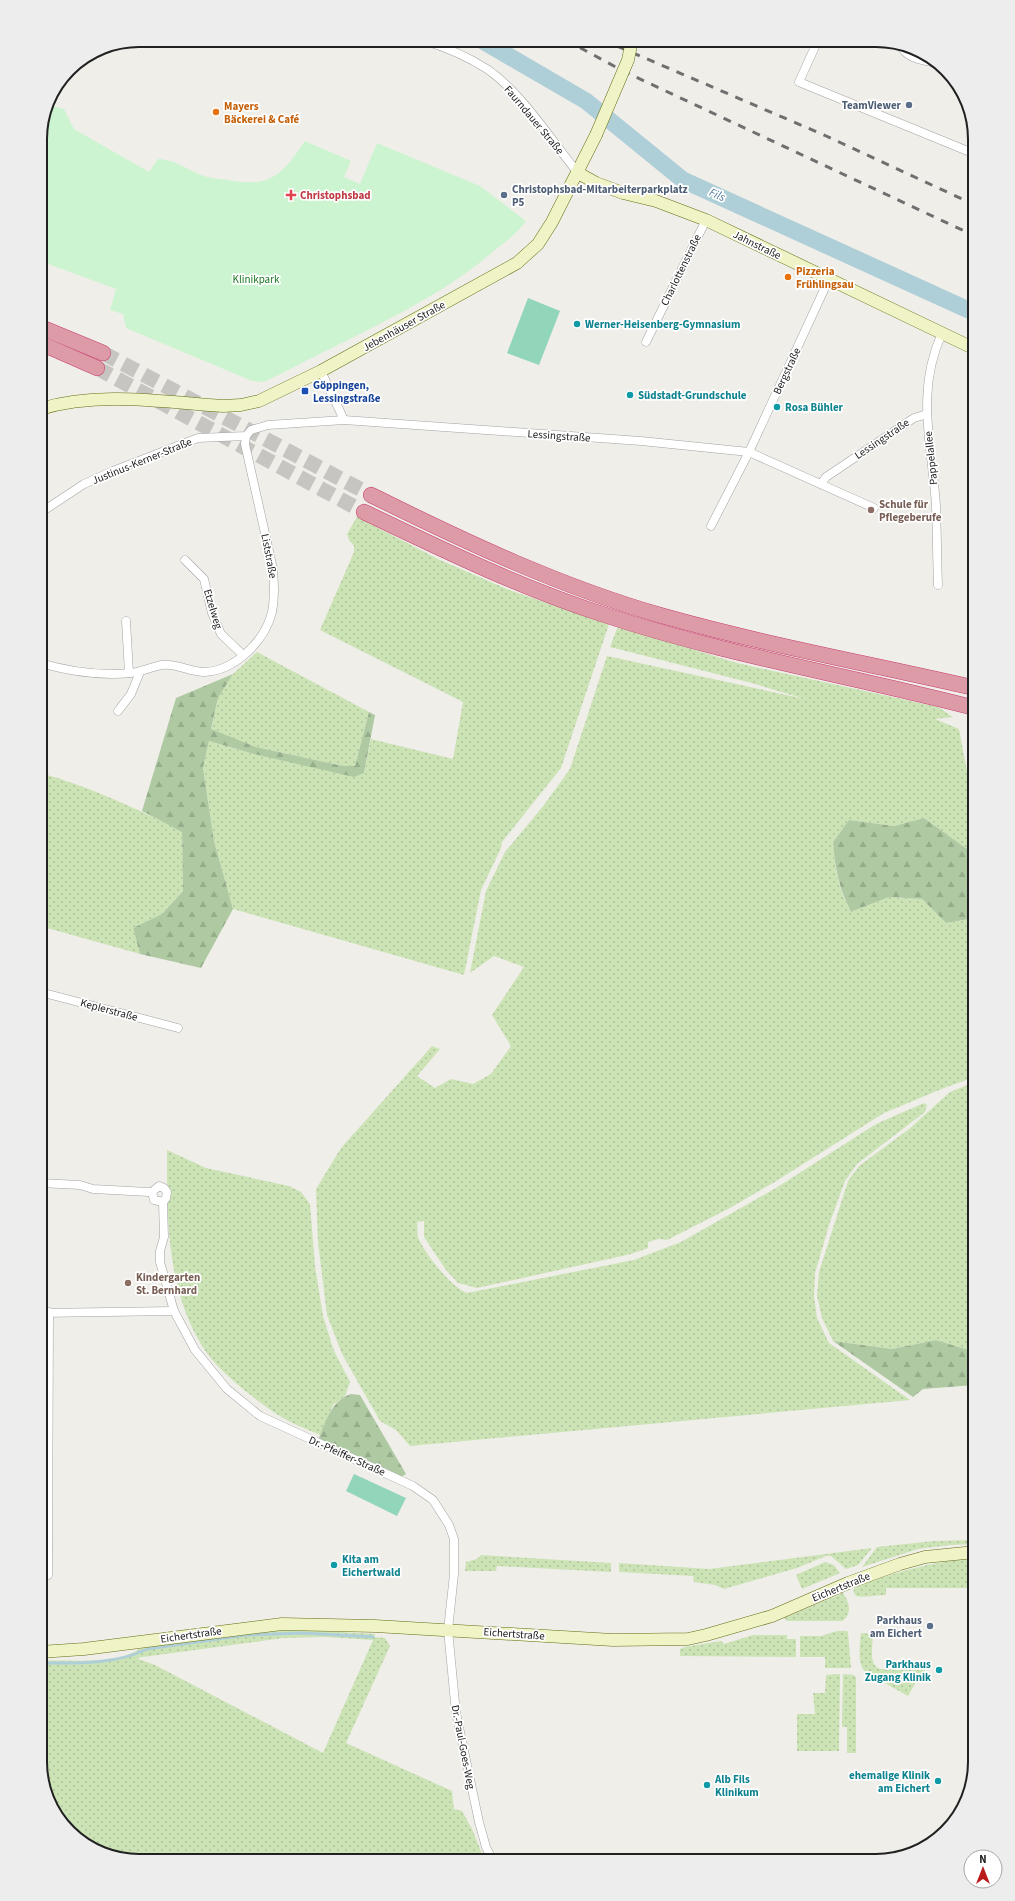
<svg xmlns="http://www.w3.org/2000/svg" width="1015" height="1901" font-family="'Source Sans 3',sans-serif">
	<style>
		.grass { fill: url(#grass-dots); fill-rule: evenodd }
		.forest { fill: url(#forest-firs) }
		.park { fill: #cdf4d0 }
		.pitch { fill: #91d5bb }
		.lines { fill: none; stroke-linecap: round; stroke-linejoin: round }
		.stream { stroke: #afcfd8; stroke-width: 3 }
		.river { stroke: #afcfd8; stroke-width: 17 }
		.highway-tunnel { stroke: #c7c5c1; stroke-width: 15; stroke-dasharray: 15 8; stroke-linecap: butt }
		.street-casing { stroke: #a2a2a2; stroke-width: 9 }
		.secondary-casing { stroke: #646d13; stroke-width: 13 }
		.highway-casing { stroke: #c63e6d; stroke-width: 16 }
		.street { stroke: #fff; stroke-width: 8 }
		.secondary { stroke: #f0f3c5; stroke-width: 12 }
		.highway { stroke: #dd9ba8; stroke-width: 15 }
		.rail { stroke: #6f6f6f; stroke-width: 3; stroke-dasharray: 8 8; stroke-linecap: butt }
		.secondary-bridge-casing { stroke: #646d13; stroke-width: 13; stroke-linecap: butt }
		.secondary-bridge { stroke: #f0f3c5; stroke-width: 12 }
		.service-dot { fill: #5c6f8a; stroke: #fff; stroke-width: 1.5 }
		.food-dot { fill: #e8710a; stroke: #fff; stroke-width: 1.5 }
		.health-dot { fill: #e0444e; stroke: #fff; stroke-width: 1.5 }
		.culture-dot { fill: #0f9aa8; stroke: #fff; stroke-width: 1.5 }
		.transit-dot { fill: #1a4fb4; stroke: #fff; stroke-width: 1.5 }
		.education-dot { fill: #8d6e63; stroke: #fff; stroke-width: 1.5 }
		.labels { text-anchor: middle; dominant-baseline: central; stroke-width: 3.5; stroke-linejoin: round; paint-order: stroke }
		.service-label { font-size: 11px; font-weight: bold; fill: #4e5e75; stroke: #fff; text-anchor: end }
		.food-label { font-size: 11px; font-weight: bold; fill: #c56008; stroke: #fff; text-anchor: start }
		.street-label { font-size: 11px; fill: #212121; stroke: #fff }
		.health-label { font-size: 11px; font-weight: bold; fill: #be3a42; stroke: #fff; text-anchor: start }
		.park-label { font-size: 11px; fill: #1a7421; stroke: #fff }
		.culture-label { font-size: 11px; font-weight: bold; fill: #0d838f; stroke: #fff; text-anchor: start }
		.transit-label { font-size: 11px; font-weight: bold; fill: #164399; stroke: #fff; text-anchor: start }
		.education-label { font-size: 11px; font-weight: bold; fill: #785e54; stroke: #fff; text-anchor: start }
		.water-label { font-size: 12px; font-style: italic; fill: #547a9f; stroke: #fff }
		.rim { fill: none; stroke: #212121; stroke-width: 2 }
	</style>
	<defs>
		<pattern id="grass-dots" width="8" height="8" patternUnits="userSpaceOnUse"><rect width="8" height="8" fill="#cce3b6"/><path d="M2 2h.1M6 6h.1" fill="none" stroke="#afc29c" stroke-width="1.8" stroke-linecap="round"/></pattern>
		<pattern id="forest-firs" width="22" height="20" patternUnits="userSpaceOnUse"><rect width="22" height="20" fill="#afcaa3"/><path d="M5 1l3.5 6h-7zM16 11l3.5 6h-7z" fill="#96ad8c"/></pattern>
	</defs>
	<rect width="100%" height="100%" fill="#f0eee9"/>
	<!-- grass -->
	<g class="grass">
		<polygon points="357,517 440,560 512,591 609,624 561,768 502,842 501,848 481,890 464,975 233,909 214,841 203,768 209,741 254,754 364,773 371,739 453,759 463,702 320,630 354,552 354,546 349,540 347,534"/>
		<path d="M618,626L737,663L938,707L953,717L935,719L959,729L975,813V886L970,880V851L924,818L894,826L849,820L833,842C835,869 838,888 851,912L889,897L922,899L946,923L975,918V1077L944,1088L884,1113L773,1183L728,1209L667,1240L659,1239L648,1242V1248L631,1254L477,1288L458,1283L446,1270L424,1237V1221L417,1222C418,1227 417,1233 418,1237C424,1253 452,1288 467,1293L634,1260L681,1242L776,1188L876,1124L924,1103L927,1105L925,1112L857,1164L845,1181L830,1222L815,1273L814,1297L817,1318L829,1343L910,1400L410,1446L396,1430L380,1421L342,1354L327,1315L318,1242L316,1189L341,1148L432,1046L440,1049L417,1076L435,1088L451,1079L473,1084L491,1074L511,1046L492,1015L524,967L494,956L470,973L486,891L505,852L544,805L570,769L607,656L805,699L748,682L610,647Z"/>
		<polygon points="257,652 369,712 355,766 343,766 256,747 211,730 218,698 233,674"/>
		<path d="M40,773C89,786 137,809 182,831L183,891L162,914L133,928L140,954L40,926Z"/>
		<polygon points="975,1082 975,1352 936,1340 892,1349 833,1341 822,1318 817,1296 819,1272 848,1181 859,1166 909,1129 950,1092"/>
		<path d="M167,1150L206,1168L289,1186L301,1192L310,1204L315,1266L323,1316L334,1351L350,1382L345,1396L333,1405L320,1435C304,1428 286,1421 272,1411C252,1397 220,1372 206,1352C166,1292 167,1220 167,1150Z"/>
		<polygon points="975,1540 975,1544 950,1545 918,1549 862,1567 877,1547 934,1541"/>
		<polygon points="872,1548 858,1565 846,1569 831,1556 826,1556 797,1568 724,1589 715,1585 694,1582 693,1576 619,1572 619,1563 709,1569"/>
		<polygon points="481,1555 611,1563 611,1572 497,1566 496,1571 465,1571 466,1562 477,1559"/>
		<path d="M975,1558V1588H886V1595C877,1595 862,1598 856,1596L853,1591L856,1587C895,1572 934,1561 975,1558Z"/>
		<polygon points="825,1562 834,1565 840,1573 802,1589 796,1575"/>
		<path d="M843,1593C849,1602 853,1614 842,1621H787L784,1618Z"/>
		<path d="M307,1630L375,1634L374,1637L385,1638L390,1646L346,1743L452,1791L454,1809L462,1811L472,1829L485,1861H133L84,1844L48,1800L40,1762V1658L41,1661C68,1659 121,1666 142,1647L271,1631ZM325,1637L373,1640L323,1753L155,1665L136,1658L283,1638Z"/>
		<polygon points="837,1631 847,1631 848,1633 851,1668 825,1668 825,1657 800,1657 800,1636 821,1636"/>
		<path d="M861,1633L873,1634C873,1646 868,1664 880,1669L925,1670V1675L921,1673L908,1696L865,1672C857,1662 860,1645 861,1633Z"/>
		<polygon points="753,1635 787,1635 787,1639 796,1639 796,1657 680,1656 680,1649 685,1647 721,1641 724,1644"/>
		<polygon points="840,1674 839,1751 797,1751 797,1714 815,1714 813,1693 825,1693 826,1675"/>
		<polygon points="843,1674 854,1675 856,1678 856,1753 847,1753 847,1727 842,1727"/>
	</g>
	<!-- forest -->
	<g class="forest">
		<polygon points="233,674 218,698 211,729 256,747 343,766 355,766 369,712 375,715 364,773 354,777 254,754 209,741 203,768 214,841 233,909 201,968 140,954 133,928 162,914 183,891 182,832 142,811 176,698"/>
		<path d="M924,818L970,851V880L975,886V918L946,923L922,899L889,897L851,912C839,888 835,869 833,842L849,820L894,826Z"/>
		<polygon points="936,1340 975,1352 975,1385 923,1389 913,1397 833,1341 892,1349"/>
		<path d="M351,1394L360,1395L406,1474L399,1478L317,1443C325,1424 330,1401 351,1394Z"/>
	</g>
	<!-- park -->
	<path class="park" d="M48,105L64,109L74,129L149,172L158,159C174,159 186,169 201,175C209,178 219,179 228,180C271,188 282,175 305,141L351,161L344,177L360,184L377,143L480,186L526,221C518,233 506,241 495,250C433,304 353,335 281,374L263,382L252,381L126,328L123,314L110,310L116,289L40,261V133Z"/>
	<!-- pitch -->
	<g class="pitch">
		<polygon points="528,298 560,311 539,365 507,353"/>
		<polygon points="354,1474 406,1498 397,1516 346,1491"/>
	</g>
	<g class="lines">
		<!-- stream -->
		<path class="stream" d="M40,1663C74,1663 115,1665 147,1649L247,1635L303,1633L373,1637"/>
		<!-- river -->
		<polyline class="river" points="481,40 586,101 683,180 975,313"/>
		<!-- highway-tunnel -->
		<g class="highway-tunnel">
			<polyline points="103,353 371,495"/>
			<polyline points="97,368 364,512"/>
		</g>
		<!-- street casing -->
		<g class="street-casing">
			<g id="street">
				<path d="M422,40C445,47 467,56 487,69C522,93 551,140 578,173"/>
				<polyline points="802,40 814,45"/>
				<polyline points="818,40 799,82 975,154"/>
				<path d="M901,46C907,59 923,60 936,63"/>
				<polyline points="646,342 706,220"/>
				<polyline points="321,371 344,420"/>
				<polyline points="821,484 826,477 914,418 927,414"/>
				<polyline points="40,513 84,484 113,471 198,438 246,436 251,430 268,425 344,420 641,441 749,452 874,508"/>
				<polyline points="711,526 749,452 829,279"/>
				<polyline points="185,560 204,579 212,613 221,634 243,655"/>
				<path d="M938,585C937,559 937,533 936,506C932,444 915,393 942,333"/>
				<polyline points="126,621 129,673"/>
				<path d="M40,663C68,671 101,676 130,673C141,672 151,667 162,665C176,663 190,672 204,672C235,671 265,641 272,612C275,597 274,584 273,569L245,444L246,436"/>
				<polyline points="118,711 131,694 140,672"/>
				<polyline points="40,992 178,1028"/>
				<polyline points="40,1183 80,1185 93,1189 149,1192 152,1192 159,1186 164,1188 167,1192 166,1198 163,1202 164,1237 160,1251 160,1262 174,1311 195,1350 227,1389 260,1416 413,1486 433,1500 449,1525 454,1539 454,1574 448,1630 456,1713 479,1822 486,1847 493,1861"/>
				<polyline points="152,1192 154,1200 163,1202"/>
				<polyline points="40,1313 174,1311"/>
				<polyline points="48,1575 49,1312"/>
			</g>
		</g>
		<!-- secondary casing -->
		<g class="secondary-casing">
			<g id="secondary">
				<polyline points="578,173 596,183 623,193 656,201 706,220 975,349"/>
				<path d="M40,409C99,391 163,402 223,406L241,405L259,401L321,371L517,263L538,244L552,222L596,135"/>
				<polyline points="40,1652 84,1649 282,1624 375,1626 613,1640 688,1639 706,1635 772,1616 848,1583 900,1564 925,1557 975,1552"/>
			</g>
		</g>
		<!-- highway casing -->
		<g class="highway-casing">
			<g id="highway">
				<polyline points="40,327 103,353"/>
				<polyline points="40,343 97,368"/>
				<path d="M371,495C466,542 561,587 663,616C766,645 871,664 975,688"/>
				<path d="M364,512C443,550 521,588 605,615C726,655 852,676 975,708"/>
			</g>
		</g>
		<!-- street -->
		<use href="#street" class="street"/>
		<!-- secondary -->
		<use href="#secondary" class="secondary"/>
		<!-- highway -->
		<use href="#highway" class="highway"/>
		<!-- rail -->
		<g class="rail">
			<polyline points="566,40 623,71 975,236"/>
			<polyline points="603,40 824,135 975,205"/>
		</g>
		<!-- secondary-bridge casing -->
		<g class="secondary-bridge-casing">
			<polyline id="secondary-bridge" points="596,135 628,60 632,40"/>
		</g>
		<!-- secondary-bridge -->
		<use href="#secondary-bridge" class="secondary-bridge"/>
	</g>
	<!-- markers -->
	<g class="service-dot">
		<circle cx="909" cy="105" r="4"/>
		<circle cx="504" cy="195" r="4"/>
		<circle cx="930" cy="1626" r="4"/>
	</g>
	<g class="food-dot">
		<circle cx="216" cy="112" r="4"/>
		<circle cx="788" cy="277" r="4"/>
	</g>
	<path class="health-dot" d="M289 189h4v4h4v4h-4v4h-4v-4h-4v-4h4z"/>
	<g class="culture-dot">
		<circle cx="577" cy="324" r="4"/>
		<circle cx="630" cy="395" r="4"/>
		<circle cx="777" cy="407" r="4"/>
		<circle cx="334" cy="1565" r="4"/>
		<circle cx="939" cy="1670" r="4"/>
		<circle cx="938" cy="1781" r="4"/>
		<circle cx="707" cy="1785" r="4"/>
	</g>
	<rect class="transit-dot" x="301" y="387" width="8" height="8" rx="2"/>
	<g class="education-dot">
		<circle cx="871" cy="510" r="4"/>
		<circle cx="128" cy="1283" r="4"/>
	</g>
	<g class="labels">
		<!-- service labels -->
		<g class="service-label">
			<text x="901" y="105">TeamViewer</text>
			<text x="512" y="189" text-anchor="start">Christophsbad-Mitarbeiterparkplatz<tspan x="512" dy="13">P5</tspan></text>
			<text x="922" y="1620">Parkhaus<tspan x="922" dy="13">am Eichert</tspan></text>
		</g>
		<!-- food labels -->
		<g class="food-label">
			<text x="224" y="106">Mayers<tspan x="224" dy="13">Bäckerei &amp; Café</tspan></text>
			<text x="796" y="271">Pizzeria<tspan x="796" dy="13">Frühlingsau</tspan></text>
		</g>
		<!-- street labels -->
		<g class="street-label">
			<text transform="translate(534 120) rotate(50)">Faurndauer Straße</text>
			<text transform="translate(757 245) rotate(26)">Jahnstraße</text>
			<text transform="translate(681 270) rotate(-64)">Charlottenstraße</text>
			<text transform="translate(404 326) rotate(-29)">Jebenhäuser Straße</text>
			<text transform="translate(787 371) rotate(-65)">Bergstraße</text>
			<text transform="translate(559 436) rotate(4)">Lessingstraße</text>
			<text transform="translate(882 439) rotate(-34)">Lessingstraße</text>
			<text transform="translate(931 458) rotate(-96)">Pappelallee</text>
			<text transform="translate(142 461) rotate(-22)">Justinus-Kerner-Straße</text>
			<text transform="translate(269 556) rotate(79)">Liststraße</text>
			<text transform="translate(213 609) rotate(73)">Etzelweg</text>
			<text transform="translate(109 1010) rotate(15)">Keplerstraße</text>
			<text transform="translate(347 1456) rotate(24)">Dr.-Pfeiffer-Straße</text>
			<text transform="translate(841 1587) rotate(-22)">Eichertstraße</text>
			<text transform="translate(514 1634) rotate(4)">Eichertstraße</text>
			<text transform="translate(191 1635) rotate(-8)">Eichertstraße</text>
			<text transform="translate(463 1747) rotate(79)">Dr.-Paul-Goes-Weg</text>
		</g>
		<!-- health labels -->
		<g class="health-label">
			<text x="300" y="195">Christophsbad</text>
		</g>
		<!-- park labels -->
		<g class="park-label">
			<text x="256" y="279">Klinikpark</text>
		</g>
		<!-- culture labels -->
		<g class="culture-label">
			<text x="585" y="324">Werner-Heisenberg-Gymnasium</text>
			<text x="638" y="395">Südstadt-Grundschule</text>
			<text x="785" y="407">Rosa Bühler</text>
			<text x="342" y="1559">Kita am<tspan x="342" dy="13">Eichertwald</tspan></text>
			<text x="931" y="1664" text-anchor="end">Parkhaus<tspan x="931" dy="13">Zugang Klinik</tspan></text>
			<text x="930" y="1775" text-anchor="end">ehemalige Klinik<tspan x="930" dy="13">am Eichert</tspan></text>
			<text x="715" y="1779">Alb Fils<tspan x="715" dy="13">Klinikum</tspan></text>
		</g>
		<!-- transit labels -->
		<g class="transit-label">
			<text x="313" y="385">Göppingen,<tspan x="313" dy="13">Lessingstraße</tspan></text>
		</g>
		<!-- education labels -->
		<g class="education-label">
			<text x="879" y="504">Schule für<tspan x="879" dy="13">Pflegeberufe</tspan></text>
			<text x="136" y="1277">Kindergarten<tspan x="136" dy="13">St. Bernhard</tspan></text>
		</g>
		<!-- water labels -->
		<g class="water-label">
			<text transform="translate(717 195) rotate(24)">Fils</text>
		</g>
	</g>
	<!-- crop -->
	<path d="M0 0H1015V1901H0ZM139 47H876A92 92 0 0 1 968 139V1762A92 92 0 0 1 876 1854H139A92 92 0 0 1 47 1762V139A92 92 0 0 1 139 47Z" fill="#ededed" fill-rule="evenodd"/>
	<path class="rim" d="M139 47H876A92 92 0 0 1 968 139V1762A92 92 0 0 1 876 1854H139A92 92 0 0 1 47 1762V139A92 92 0 0 1 139 47Z"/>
	<!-- north arrow -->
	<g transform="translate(983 1869)"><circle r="19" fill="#ffffff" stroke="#a6a6a6"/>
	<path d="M0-3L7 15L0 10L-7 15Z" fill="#b9191a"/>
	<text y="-6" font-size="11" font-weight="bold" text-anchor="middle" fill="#212121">N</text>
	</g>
</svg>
